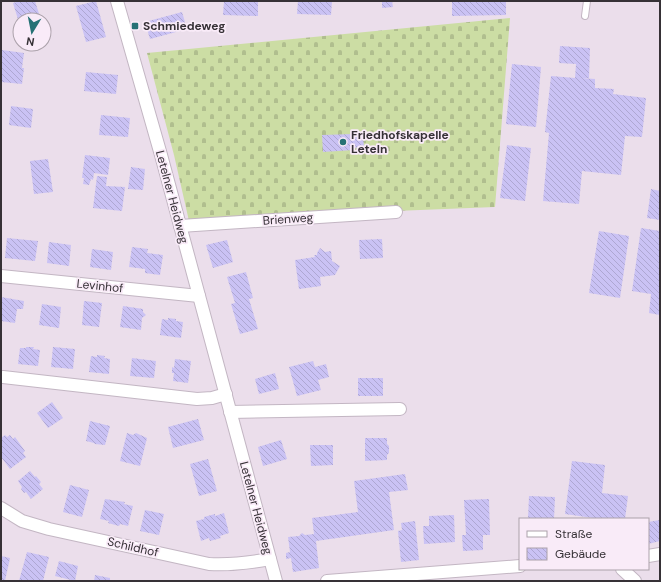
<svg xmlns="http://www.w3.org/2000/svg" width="661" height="582" font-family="'DM Sans',sans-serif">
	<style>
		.cemetery { fill: url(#cemetery-stones) }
		.building { fill: url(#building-back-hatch) }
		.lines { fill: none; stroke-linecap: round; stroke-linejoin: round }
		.service-casing { stroke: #c3b6c3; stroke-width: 8 }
		.minor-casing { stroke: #c3b6c3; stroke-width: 14 }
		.service { stroke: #fff; stroke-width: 6 }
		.minor { stroke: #fff; stroke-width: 12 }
		.poi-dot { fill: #267175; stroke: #f9ebf8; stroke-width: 1.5 }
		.labels { text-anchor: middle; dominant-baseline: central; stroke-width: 3.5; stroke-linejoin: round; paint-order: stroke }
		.poi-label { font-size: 12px; font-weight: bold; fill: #363136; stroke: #f9ebf8; text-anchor: start }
		.street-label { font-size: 12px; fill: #363136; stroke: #f9ebf8 }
	</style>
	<defs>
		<pattern id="cemetery-stones" width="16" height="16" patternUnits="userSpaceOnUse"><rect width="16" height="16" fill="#ccdda4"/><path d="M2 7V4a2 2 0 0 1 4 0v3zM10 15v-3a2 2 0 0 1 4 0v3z" fill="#b0be8e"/></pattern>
		<pattern id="building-back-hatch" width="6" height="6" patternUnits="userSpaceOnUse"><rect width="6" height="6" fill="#cac2f4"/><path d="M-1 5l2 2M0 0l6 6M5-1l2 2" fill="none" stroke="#aea7d2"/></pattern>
	</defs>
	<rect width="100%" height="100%" fill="#ebdeeb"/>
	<!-- cemetery -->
	<polygon class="cemetery" points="510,18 495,207 320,214 189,221 174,155 147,53"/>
	<!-- building -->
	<g class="building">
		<polygon points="19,1 35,1 41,20 20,20 20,26 13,3"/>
		<polygon points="96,1 106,37 86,42 76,6"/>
		<polygon points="224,1 258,1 258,16 223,15"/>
		<polygon points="298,1 332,1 331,15 297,14"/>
		<polygon points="382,1 392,1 393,7 382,8"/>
		<polygon points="452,1 506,1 506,15 452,16"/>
		<polygon points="182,12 187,29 150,39 145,22"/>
		<polygon points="560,46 590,48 589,78 582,78 595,79 595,88 614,89 613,94 646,98 642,137 625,136 621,175 582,171 579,204 543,201 549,133 545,132 551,76 575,78 576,64 559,63"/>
		<polygon points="2,50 24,53 22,68 24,68 22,84 1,82"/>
		<polygon points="512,64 541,67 536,127 506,124"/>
		<polygon points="86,72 118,75 116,94 84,91"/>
		<polygon points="11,106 33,109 31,128 9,125"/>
		<polygon points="101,115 130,118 128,137 99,135"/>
		<polygon points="353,134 353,136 363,135 364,147 353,148 354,150 323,152 322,135"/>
		<polygon points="507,145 531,148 525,201 500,198"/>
		<polygon points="85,155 110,158 108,175 94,173 93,180 91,179 89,185 83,184 84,178 82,178"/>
		<polygon points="48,159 53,192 34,194 30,161"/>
		<polygon points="131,167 145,169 143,190 128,189"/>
		<polygon points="97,176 107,177 106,186 125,187 122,211 93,208"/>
		<polygon points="651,189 660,191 660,220 647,218"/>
		<polygon points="641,228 660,231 660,315 649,313 651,294 632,291"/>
		<polygon points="599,231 629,236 620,298 589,293"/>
		<polygon points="7,238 38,241 35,261 5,258"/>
		<polygon points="382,239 383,258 360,259 359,240"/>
		<polygon points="227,240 233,262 213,268 206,245"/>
		<polygon points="49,242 71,245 69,266 47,263"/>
		<polygon points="132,247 148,249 147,253 163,255 160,275 145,273 145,269 129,267"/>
		<polygon points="320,248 325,252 331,251 332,261 340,266 335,275 320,277 321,286 299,289 295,260 315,257 314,255 317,255 317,253"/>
		<polygon points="92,249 113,252 111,270 90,267"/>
		<polygon points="246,272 253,298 249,299 258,329 240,334 231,304 235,303 227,277"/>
		<polygon points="1,297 24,301 23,309 17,309 15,323 1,321"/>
		<polygon points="84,301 102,303 99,327 82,325"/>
		<polygon points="42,304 61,307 59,328 39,325"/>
		<polygon points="123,306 143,309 143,312 146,315 142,318 141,330 120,327"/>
		<polygon points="168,318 176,319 176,321 183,322 181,338 160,335 162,319 168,320"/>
		<polygon points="26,347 34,347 33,349 40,350 38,366 18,364 20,348 26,348"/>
		<polygon points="53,347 75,349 73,369 51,367"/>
		<polygon points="97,355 105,356 104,358 110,359 109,374 89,372 91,356 97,357"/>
		<polygon points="132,358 156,361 154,378 130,376"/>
		<polygon points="175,359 191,361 188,383 173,381 174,373 172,373 172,367 174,368"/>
		<polygon points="313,361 315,367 326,364 329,377 318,380 321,390 297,396 289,367"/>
		<polygon points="275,373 279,389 259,394 255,379"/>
		<rect x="358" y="378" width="25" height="18"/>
		<polygon points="52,402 63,418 48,428 37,413"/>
		<polygon points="198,419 204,440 173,448 168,427"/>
		<polygon points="90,421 110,426 105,445 95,444 94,443 86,441"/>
		<polygon points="127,433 133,435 136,433 147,438 140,466 120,461"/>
		<polygon points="5,435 7,437 10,435 13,439 15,437 25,451 23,453 26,457 10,469 1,457 1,438"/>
		<polygon points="365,438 387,438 387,444 389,446 389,453 387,455 387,460 365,461"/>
		<polygon points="281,440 287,459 263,466 258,447"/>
		<polygon points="310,445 333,445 333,465 311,466"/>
		<polygon points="208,459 217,491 199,496 190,464"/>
		<polygon points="572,461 605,465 602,493 628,496 625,519 600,519 565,514"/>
		<polygon points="30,471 35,477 36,476 41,482 39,484 43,489 31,499 26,492 24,493 21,489 22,487 18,481"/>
		<polygon points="405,474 408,490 389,492 394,530 316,541 319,568 293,572 291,558 286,559 286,553 290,552 288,537 299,536 302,533 305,535 314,534 312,518 358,512 354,481"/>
		<polygon points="70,485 89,490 82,517 63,512"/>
		<polygon points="529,496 555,497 554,519 528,519"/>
		<polygon points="105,499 125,502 124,504 133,506 128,526 120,524 119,526 108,523 109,521 100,519"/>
		<polygon points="489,499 490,535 483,535 483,550 463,551 462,535 466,535 464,500"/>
		<polygon points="145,510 164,514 159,535 140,531"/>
		<polygon points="224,513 229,533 220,536 221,538 210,541 209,538 201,541 196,521 204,519 204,517 215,514 215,516"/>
		<polygon points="454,515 455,542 424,544 423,526 429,526 429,516"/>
		<polygon points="660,520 660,541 648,544 648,522"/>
		<polygon points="415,521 419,560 401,562 398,531 402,530 401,523"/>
		<polygon points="27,552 49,557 43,581 19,581"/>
		<polygon points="1,556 10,558 5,581 1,581"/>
		<polygon points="59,561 78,566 75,581 55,576"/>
		<polygon points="95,575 110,578 110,581 94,581"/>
	</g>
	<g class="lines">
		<!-- service casing -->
		<g class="service-casing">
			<polyline id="service" points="585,16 587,1"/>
		</g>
		<!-- minor casing -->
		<g class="minor-casing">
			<g id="minor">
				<polyline points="117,1 161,155 276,581"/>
				<polyline points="180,226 396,212"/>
				<polyline points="1,276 199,296"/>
				<polyline points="3,377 197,399 212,398 226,394"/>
				<polyline points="230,412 400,409"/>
				<path d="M1,508L22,521L49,529L209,564C230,565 249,563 270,559"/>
				<polyline points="648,556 660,554"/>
				<polyline points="622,569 635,581"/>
				<polyline points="327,581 520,566"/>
			</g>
		</g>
		<!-- service -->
		<use href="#service" class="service"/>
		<!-- minor -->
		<use href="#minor" class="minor"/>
	</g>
	<!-- markers -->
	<g class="poi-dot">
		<rect x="131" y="22" width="8" height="8" rx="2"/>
		<circle cx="343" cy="142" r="4"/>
	</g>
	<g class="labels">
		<!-- poi labels -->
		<g class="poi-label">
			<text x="143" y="26">Schmiedeweg</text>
			<text x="351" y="135">Friedhofskapelle<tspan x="351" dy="14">Leteln</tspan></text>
		</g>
		<!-- street labels -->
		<g class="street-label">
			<text transform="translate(172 197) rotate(75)">Letelner Heidweg</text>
			<text transform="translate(288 219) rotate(-4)">Brienweg</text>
			<text transform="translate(100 286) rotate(6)">Levinhof</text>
			<text transform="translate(256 508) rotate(75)">Letelner Heidweg</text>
			<text transform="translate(133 547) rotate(13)">Schildhof</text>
		</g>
	</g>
	<!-- border -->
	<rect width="661" height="582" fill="none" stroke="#363136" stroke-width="4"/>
	<!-- legend -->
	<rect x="519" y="518" width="130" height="52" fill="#f9ebf8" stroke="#aba1aa"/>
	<rect x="527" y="531" width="20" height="6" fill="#ffffff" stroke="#aba1aa"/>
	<text x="555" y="538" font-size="12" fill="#363136">Straße</text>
	<rect x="527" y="548" width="20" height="12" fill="url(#building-back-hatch)" stroke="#aba1aa"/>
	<text x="555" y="558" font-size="12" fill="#363136">Gebäude</text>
	<!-- north arrow -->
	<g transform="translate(32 32) rotate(190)"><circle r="19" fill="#f9ebf8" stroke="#aba1aa"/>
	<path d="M0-3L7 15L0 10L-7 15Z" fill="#267175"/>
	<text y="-6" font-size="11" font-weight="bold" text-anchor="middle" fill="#363136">N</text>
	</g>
</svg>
